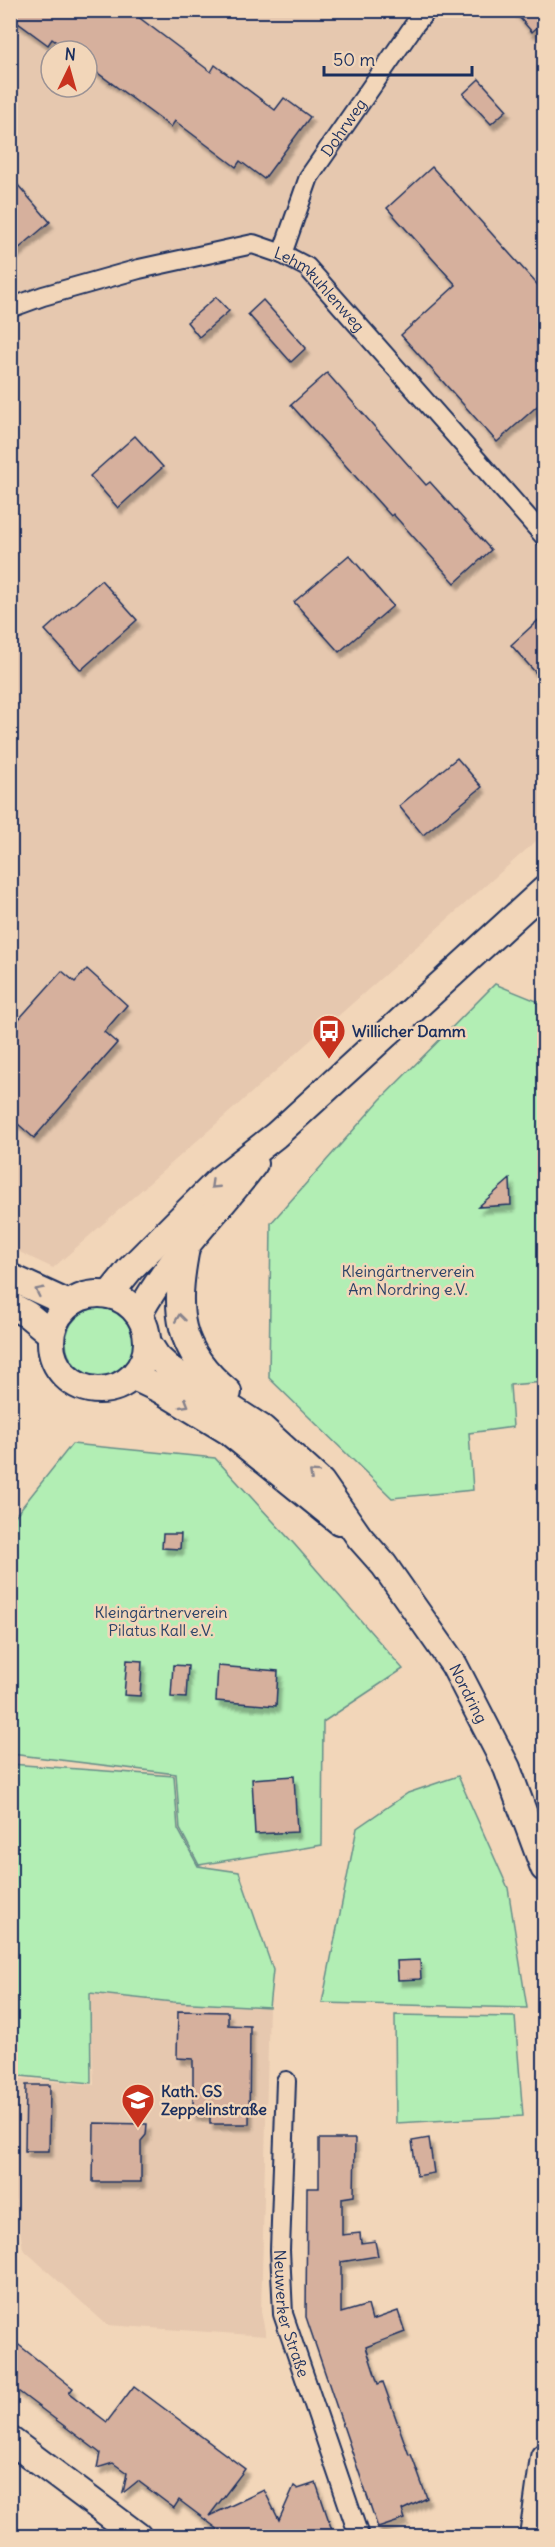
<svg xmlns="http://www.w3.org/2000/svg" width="555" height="2547" font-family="Delius,sans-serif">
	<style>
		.built { fill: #e6c8af; fill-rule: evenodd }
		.green { fill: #b2eeb4; stroke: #668e89; stroke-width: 1.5 }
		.building { fill: #d6b09d; stroke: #1b2f5e; stroke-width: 1.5; filter: url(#shadow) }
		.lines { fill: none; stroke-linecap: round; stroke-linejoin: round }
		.street-casing { stroke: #1b2f5e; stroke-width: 22 }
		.secondary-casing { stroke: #1b2f5e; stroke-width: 30 }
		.street { stroke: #f2d6b9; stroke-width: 18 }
		.secondary { stroke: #f2d6b9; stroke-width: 26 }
		.oneway { stroke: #86828c }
		.labels { text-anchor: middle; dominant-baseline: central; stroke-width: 5; stroke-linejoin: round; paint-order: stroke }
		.street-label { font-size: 16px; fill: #1b2f5e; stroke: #f2d6b9 }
		.poi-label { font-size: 16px; font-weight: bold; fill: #1b2f5e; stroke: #f2d6b9; text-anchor: start }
		.park-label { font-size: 16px; fill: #2a4267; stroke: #f2d6b9 }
	</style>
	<defs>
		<filter id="shadow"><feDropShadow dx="3.5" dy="6" stdDeviation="1.5" flood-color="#0004"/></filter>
	</defs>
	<rect width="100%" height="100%" fill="#f2d6b9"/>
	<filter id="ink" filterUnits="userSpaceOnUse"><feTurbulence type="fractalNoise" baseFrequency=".0167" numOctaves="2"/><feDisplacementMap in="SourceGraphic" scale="12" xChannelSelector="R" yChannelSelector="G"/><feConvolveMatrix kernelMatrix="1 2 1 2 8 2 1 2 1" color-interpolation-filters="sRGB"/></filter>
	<g filter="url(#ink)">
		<!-- built -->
		<g class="built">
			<path d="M11,11H544V834L53,1268L11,1248ZM51,51H87V87H51Z"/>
			<polygon points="90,1993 173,2002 269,2007 261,2312 266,2336 107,2325 23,2249 11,2173 10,2078 94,2085"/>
		</g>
		<!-- green -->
		<g class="green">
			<polygon points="495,984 544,1004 544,1382 510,1385 513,1427 469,1433 473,1490 392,1498 269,1378 271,1223 380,1100"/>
			<circle cx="100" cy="1342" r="34"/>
			<polygon points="72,1444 215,1458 295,1545 403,1669 323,1722 322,1845 199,1865 180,1829 176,1774 11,1754 11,1521"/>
			<polygon points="10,1764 174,1776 178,1829 198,1866 239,1872 273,1970 269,2007 173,2002 90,1993 91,2083 11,2075"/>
			<polygon points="458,1776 508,1888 527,2008 322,2003 357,1828 408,1793"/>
			<polygon points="395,2015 515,2017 523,2116 396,2123"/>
		</g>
		<!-- building -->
		<g class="building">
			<polygon points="10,10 129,10 211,72 215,65 275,110 284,98 310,117 264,179 240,161 236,167 175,121 171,127 87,65 87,51 69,51 52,39 48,45 10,17"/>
			<polygon points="513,10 544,10 544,21 532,32"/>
			<polygon points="479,79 507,110 491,124 463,94"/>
			<polygon points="432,167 544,292 544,400 497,442 401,335 456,285 387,208"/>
			<polygon points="10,176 50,222 10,256"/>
			<polygon points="216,297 229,311 199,337 187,322"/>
			<polygon points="263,300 306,348 291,362 248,314"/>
			<polygon points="327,373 426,485 430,482 491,550 455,583 393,514 391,516 291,405"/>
			<polygon points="135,436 163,467 118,508 90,476"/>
			<polygon points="349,555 393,606 339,652 294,602"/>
			<polygon points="101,580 137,620 81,670 45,630"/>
			<polygon points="544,615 544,682 511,645"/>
			<polygon points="457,758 482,787 423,835 399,806"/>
			<polygon points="87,969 127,1005 104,1032 117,1043 34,1138 10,1117 10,1029 62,971 75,982"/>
			<polygon points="510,1179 511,1205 478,1207"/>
			<polygon points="163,1534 181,1534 180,1549 162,1548"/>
			<polygon points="127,1660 142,1661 140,1696 124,1695"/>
			<polygon points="173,1665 188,1666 186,1698 171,1697"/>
			<polygon points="218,1666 278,1671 276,1706 216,1701"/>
			<polygon points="294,1776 297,1832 255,1834 252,1779"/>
			<polygon points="420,1960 421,1979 398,1980 397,1961"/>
			<polygon points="178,2011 228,2012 228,2025 250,2026 249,2124 210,2124 210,2115 193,2115 193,2059 177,2058"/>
			<polygon points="26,2085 50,2085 49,2151 25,2151"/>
			<polygon points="94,2123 147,2124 146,2135 141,2141 141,2182 93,2182"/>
			<polygon points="429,2138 434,2173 417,2176 412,2141"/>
			<polygon points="319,2139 355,2139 354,2196 342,2198 342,2235 360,2233 361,2243 375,2241 378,2256 341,2262 341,2313 368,2305 372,2320 398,2311 405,2332 366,2347 378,2384 383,2382 409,2455 411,2454 427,2498 402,2510 405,2519 378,2528 306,2317 307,2188 319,2188"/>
			<polygon points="10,2338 73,2388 69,2393 107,2422 134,2386 245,2469 209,2516 264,2490 279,2520 294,2486 298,2489 316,2483 334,2536 227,2536 179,2500 174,2508 138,2481 123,2493 127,2473 113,2463 97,2468 100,2453 10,2385"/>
		</g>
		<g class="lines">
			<!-- street casing -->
			<g class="street-casing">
				<g id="street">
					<path id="s1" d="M282,254L309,177L415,24L427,10"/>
					<path id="s2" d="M10,308L43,296L139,269L253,244L282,254L307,267L544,536"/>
					<path id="s3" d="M286,2081L280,2250L283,2314L359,2536"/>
				</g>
			</g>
			<!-- secondary casing -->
			<g class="secondary-casing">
				<g id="secondary">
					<path d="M186,1248C174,1311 176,1349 228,1392"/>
					<polyline points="10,1277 69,1304"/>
					<circle cx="99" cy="1342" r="48"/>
					<polyline points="109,1295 130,1269 220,1179 276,1135 544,890"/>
					<polyline points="10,1305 28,1315 51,1334"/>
					<path d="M139,1314C169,1258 216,1214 254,1164"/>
					<path id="s4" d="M148,1343L157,1357L170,1369L263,1429L321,1482L360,1538L384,1565L454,1665L507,1768L544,1868"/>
					<polyline points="134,1377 159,1389 228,1431 339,1521"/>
					<polyline points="10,2440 138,2536"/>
					<polyline points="533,2536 544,2457"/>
				</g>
			</g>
			<!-- street -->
			<use href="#street" class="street"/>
			<!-- secondary -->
			<use href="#secondary" class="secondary"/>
		</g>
		<!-- one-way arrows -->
		<defs><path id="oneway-chevron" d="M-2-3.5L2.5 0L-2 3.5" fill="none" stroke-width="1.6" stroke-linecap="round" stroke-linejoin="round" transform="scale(1.5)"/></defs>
		<g class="oneway">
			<use href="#oneway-chevron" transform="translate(214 1185) rotate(136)"/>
			<use href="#oneway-chevron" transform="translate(39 1291) rotate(-154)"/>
			<use href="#oneway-chevron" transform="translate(180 1318) rotate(-97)"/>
			<use href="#oneway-chevron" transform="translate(185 1404) rotate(31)"/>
			<use href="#oneway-chevron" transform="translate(313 1474) rotate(-138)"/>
		</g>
	</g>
	<!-- icons -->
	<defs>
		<g id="bus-pin" transform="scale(1.725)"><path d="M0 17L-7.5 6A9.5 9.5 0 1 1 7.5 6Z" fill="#c8321e" stroke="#f2d6b9"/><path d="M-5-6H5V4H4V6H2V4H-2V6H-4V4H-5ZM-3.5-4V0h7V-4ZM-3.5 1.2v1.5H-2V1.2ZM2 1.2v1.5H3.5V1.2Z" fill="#fff"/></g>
		<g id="school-pin" transform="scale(1.725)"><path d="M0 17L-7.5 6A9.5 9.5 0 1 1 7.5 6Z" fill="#c8321e" stroke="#f2d6b9"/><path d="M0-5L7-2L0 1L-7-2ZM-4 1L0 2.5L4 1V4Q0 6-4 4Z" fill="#fff"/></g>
	</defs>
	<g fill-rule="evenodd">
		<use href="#bus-pin" x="329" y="1031"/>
		<use href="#school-pin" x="138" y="2100"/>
	</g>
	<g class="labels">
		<!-- street labels -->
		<g class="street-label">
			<text stroke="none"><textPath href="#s1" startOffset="142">Dohrweg</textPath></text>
			<text stroke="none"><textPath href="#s2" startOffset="334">Lehmkuhlenweg</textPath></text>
			<text stroke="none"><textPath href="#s4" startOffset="482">Nordring</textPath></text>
			<text stroke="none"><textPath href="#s3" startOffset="234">Neuwerker Straße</textPath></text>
		</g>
		<!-- poi labels -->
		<g class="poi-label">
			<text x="352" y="1031">Willicher Damm</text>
			<text x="161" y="2091">Kath. GS<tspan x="161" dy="18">Zeppelinstraße</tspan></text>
		</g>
		<!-- park labels -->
		<g class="park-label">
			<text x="408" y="1271">Kleingärtnerverein<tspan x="408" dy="18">Am Nordring e.V.</tspan></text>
			<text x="161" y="1612">Kleingärtnerverein<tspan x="161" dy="18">Pilatus Kall e.V.</tspan></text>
		</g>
	</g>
	<!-- margin -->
	<rect width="555" height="2547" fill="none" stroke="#f2d6b9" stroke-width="36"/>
	<rect x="18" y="18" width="519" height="2511" fill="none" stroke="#1b2f5e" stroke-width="2" filter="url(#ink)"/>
	<!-- north arrow -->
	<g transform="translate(69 69) rotate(5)"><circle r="28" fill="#f2d6b9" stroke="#9c9395" stroke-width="1.5"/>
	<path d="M0-4.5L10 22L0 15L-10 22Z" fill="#c8321e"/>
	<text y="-9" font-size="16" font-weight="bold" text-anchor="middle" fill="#1b2f5e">N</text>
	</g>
	<!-- scale -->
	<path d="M324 66v9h148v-9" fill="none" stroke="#1b2f5e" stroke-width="3"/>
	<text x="333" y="66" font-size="18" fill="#1b2f5e" stroke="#f2d6b9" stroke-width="4.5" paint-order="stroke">50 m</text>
</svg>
